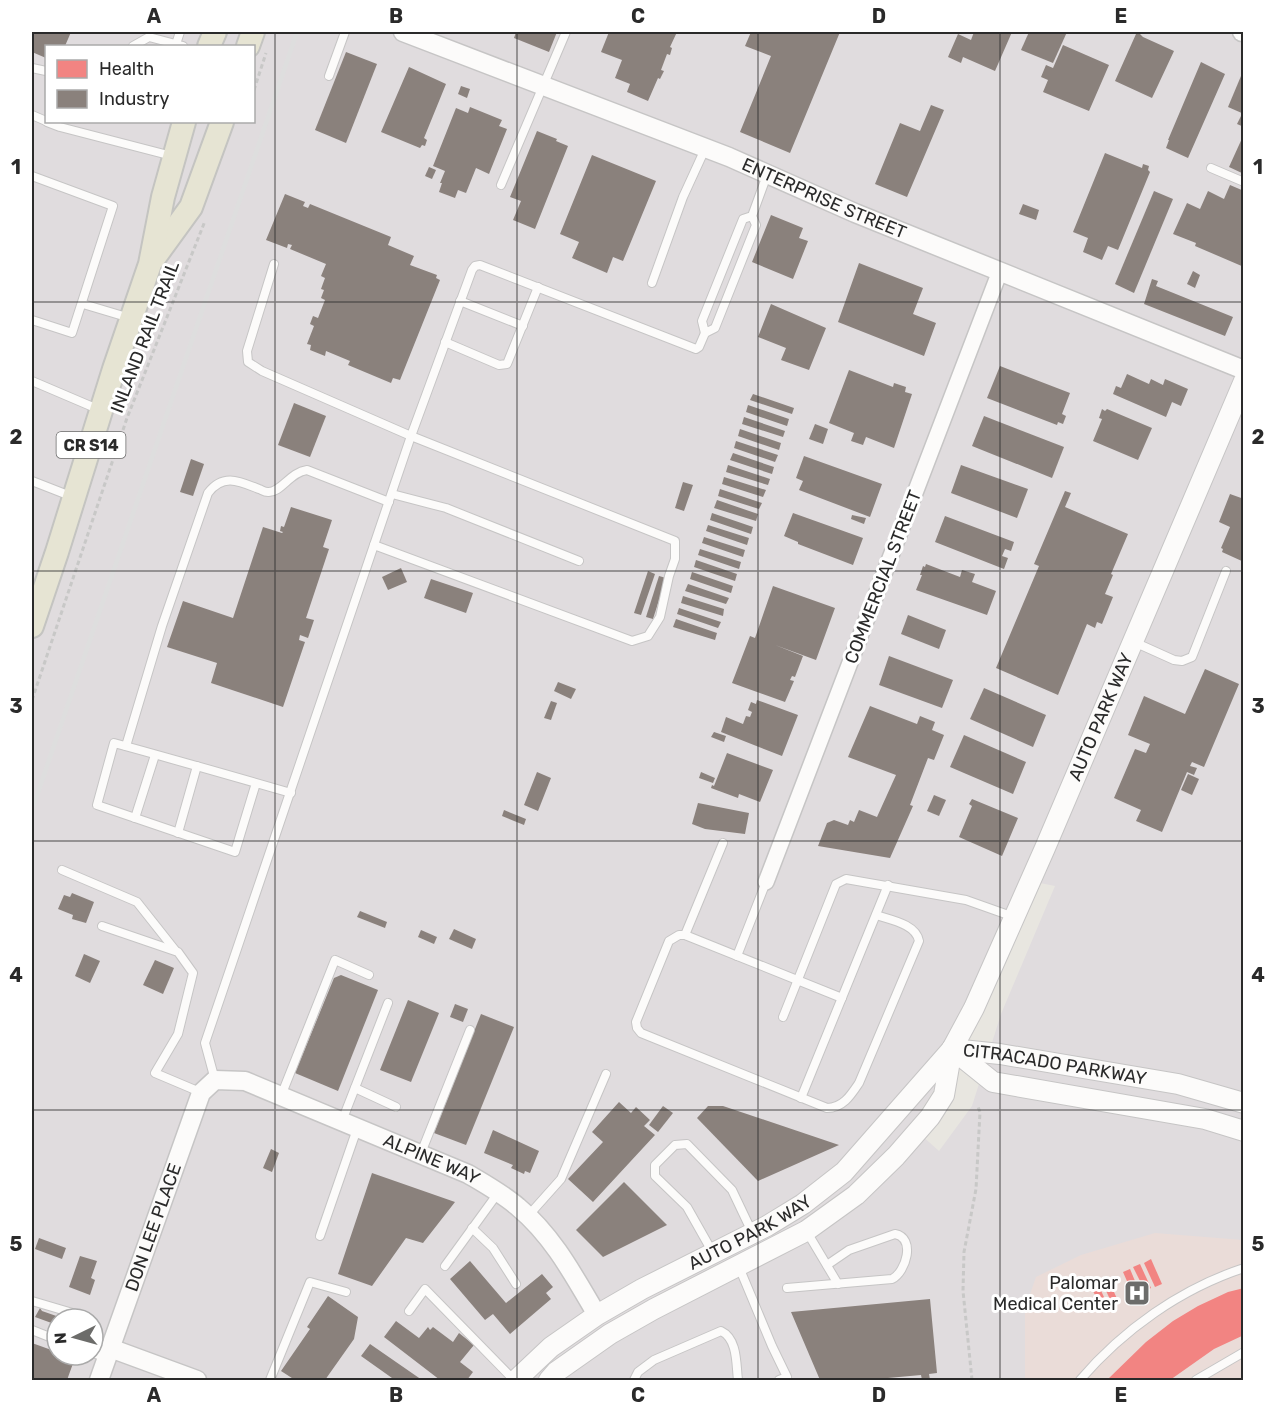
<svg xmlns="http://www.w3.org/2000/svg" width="1275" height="1412" font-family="Rubik,sans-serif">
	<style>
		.industrial { fill: #e0dcde; fill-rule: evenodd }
		.medical { fill: #eadcd8 }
		.health { fill: #f28482 }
		.industry { fill: #8a817c }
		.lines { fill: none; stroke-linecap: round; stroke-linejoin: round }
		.service-casing { stroke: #c6c5c5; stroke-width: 10 }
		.minor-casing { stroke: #c6c5c5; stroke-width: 18 }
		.tertiary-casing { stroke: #c6c5c5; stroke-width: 21 }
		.secondary-casing { stroke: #c6c5c5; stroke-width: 22 }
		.primary-casing { stroke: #c4c4c1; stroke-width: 26 }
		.path { stroke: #c8c8c7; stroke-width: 3; stroke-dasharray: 4.5 3; stroke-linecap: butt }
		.service { stroke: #fcfbfa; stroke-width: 8 }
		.minor { stroke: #fcfbfa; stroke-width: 15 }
		.tertiary { stroke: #fcfbfa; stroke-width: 18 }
		.secondary { stroke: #fcfbfa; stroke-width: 20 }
		.primary { stroke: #e6e4d3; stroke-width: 22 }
		.rail { stroke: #dedede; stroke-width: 4.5 }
		.grid { fill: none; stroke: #2a2a2a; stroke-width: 1.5; stroke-opacity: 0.55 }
		.labels { text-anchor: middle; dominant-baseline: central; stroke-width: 6; stroke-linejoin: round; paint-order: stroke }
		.shield { fill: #fff; stroke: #6a6a6a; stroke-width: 1.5 }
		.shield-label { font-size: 16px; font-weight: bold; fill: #2a2a2a }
		.street-label { font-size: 18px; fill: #2a2a2a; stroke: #fff }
		.poi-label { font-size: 18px; fill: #2a2a2a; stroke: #fff; text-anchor: end }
		.neatline { fill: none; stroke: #2a2a2a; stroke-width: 2 }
		.grid-label { font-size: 20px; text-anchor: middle; font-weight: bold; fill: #2a2a2a }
	</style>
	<rect width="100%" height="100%" fill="#e8e6e0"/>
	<!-- industrial -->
	<path class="industrial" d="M32,32H1243V1380H32ZM46,46H254V122H46ZM1030,881L1055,886L1001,1014L972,1106L939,1151L911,1126L940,1080ZM57,1319H93V1355H57Z"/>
	<!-- medical -->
	<polygon class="medical" points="1155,1233 1243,1240 1243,1380 1025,1380 1025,1309 1036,1277 1081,1255"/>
	<!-- health -->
	<g class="health">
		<polygon points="1151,1259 1162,1284 1155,1287 1144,1263"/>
		<polygon points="1140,1264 1151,1288 1145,1291 1133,1267"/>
		<polygon points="1130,1269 1140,1293 1134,1297 1123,1272"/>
		<polygon points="1108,1279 1119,1303 1113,1306 1102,1282"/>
		<polygon points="1098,1284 1109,1308 1103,1311 1091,1287"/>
		<polygon points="1244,1288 1244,1335 1214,1349 1170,1380 1107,1380 1146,1342 1173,1321 1198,1306 1228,1292"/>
	</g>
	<!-- industry -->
	<g class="industry">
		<polygon points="32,32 71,32 65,46 46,46 46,58 32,52"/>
		<polygon points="516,32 557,32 549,52 514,38"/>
		<polygon points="609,32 677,32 670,47 672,48 670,55 667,54 661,70 664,71 660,79 658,78 648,101 627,92 630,84 615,78 622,60 601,52"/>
		<polygon points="751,32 840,32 790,153 740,132 771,56 745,46"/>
		<polygon points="974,32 1012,32 995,71 963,57 961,63 948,57 958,34 971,40"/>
		<polygon points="1029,32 1067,32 1053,63 1021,50"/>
		<polygon points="1136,34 1140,34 1143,37 1174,51 1152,98 1115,81"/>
		<polygon points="1063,45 1109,65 1089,111 1043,92 1048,80 1041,77 1046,65 1053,68"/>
		<polygon points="346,52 377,64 346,143 315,130"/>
		<polygon points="1201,62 1225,74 1188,158 1166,148 1169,140 1168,140"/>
		<polygon points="409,67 446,84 424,138 427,140 425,146 422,145 420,148 381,132"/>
		<polygon points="1241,76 1244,77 1244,114 1228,107"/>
		<polygon points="461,86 470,89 467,98 458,94"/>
		<polygon points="931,105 944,110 907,197 875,184 900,123 920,131"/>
		<polygon points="470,107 502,120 499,126 507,129 489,174 476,168 466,193 458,190 455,198 439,192 442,183 440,183 445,171 433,166 456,108 468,113"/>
		<polygon points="1242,114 1244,115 1244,127 1237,124"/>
		<polygon points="537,131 557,139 556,141 568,146 535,229 513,220 521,201 510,197"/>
		<polygon points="1244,134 1244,174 1229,167"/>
		<polygon points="1105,153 1142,168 1143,164 1149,166 1148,170 1150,172 1118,250 1108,246 1102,260 1083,252 1088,238 1073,232"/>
		<polygon points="592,155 656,181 623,261 613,257 607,273 572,258 579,242 560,234"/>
		<polygon points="429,167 436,170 432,179 425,176"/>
		<polygon points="1230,185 1244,191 1244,267 1195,246 1196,243 1173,234 1187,203 1200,209 1208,191 1224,199"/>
		<polygon points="1154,191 1173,199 1134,293 1115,284"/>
		<polygon points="285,194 305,202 303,206 308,208 310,204 391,237 388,245 414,256 410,265 437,275 436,278 440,280 400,380 393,378 391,383 348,365 350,361 326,351 325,356 310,350 311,345 307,344 314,326 310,324 313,316 318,318 325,300 321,298 324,290 321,289 325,278 321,276 326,264 290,249 292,245 288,244 287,248 266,240"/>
		<polygon points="1023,204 1039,210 1036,220 1019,214"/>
		<polygon points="771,215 803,228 799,238 808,241 793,279 752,262"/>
		<polygon points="859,263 923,288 913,314 936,323 924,356 838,322"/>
		<polygon points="1193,271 1200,275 1195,288 1187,284"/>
		<polygon points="1152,279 1158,281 1156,286 1233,317 1225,336 1144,304"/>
		<polygon points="771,304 826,328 809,370 781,360 786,348 758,337"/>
		<polygon points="1000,366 1070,393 1062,414 1066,416 1063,424 1058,422 1057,425 987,398"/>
		<polygon points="849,370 893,387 894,383 906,387 905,392 912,394 894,448 866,437 863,445 851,441 854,433 829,423"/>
		<polygon points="1127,374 1149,384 1151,379 1163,385 1165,379 1188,389 1181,406 1172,402 1166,417 1113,394 1116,386 1121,388"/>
		<polygon points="753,394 794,408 792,414 750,400"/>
		<polygon points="294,403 326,416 310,457 278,445"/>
		<polygon points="748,405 789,419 787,426 746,412"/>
		<polygon points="1102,409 1105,411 1107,409 1152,428 1138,460 1093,441 1102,419 1099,418"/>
		<polygon points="984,416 1064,447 1052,478 972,446"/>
		<polygon points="744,417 785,431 783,437 742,424"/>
		<polygon points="815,424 828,429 823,444 809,439"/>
		<polygon points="740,429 781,443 779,450 738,436"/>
		<polygon points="736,441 778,455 775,462 734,448"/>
		<polygon points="733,453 774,467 772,474 730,460"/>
		<polygon points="804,456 882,484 870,517 799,490 803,481 796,478"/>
		<polygon points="191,459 204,464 193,496 180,492"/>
		<polygon points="728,465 770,479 768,485 726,472"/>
		<polygon points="961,465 1028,489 1017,518 951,493"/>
		<polygon points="724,477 766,490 763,497 722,484"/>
		<polygon points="683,482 693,485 684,511 675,508"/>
		<polygon points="720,489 762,503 759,509 718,496"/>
		<polygon points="1065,491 1071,493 1065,507 1128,534 1111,574 1113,575 1105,594 1113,597 1102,624 1097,622 1095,628 1087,624 1058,695 996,668 1039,566 1034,564"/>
		<polygon points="1230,494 1244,499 1244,562 1222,552 1223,549 1221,548 1230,527 1219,522"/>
		<polygon points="717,500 758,514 756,521 714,508"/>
		<polygon points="291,507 332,520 323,547 329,549 306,618 314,620 308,638 300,635 299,640 305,642 283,707 211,683 217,663 167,647 183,601 233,618 263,527 282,533 283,532 280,531 281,526 284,527"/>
		<polygon points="712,513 753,527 751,534 710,520"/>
		<polygon points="793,513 863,538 853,565 798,544 798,542 784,536"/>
		<polygon points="852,515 866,518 864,524 851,519"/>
		<polygon points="945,516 1014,542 1011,551 1005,549 1002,556 1008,558 1004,569 935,542"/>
		<polygon points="708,525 749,538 747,545 706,531"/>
		<polygon points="704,537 745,550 743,557 702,543"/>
		<polygon points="700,549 741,562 739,569 698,555"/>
		<polygon points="696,560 737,574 735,581 694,567"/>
		<polygon points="926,564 960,577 962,570 975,574 972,582 996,591 987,615 916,590 922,575 920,575 923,566 925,567"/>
		<polygon points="401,568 407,582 388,590 382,577"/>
		<polygon points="648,571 655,574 641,615 634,613"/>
		<polygon points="692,572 733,586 731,593 690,579"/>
		<polygon points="659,576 666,578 653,619 646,617"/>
		<polygon points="431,579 473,593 466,613 424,598"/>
		<polygon points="688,584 729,598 726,604 685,591"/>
		<polygon points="773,586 835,608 816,660 775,645 803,656 795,677 792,676 790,680 794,681 785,702 732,683 750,636 755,638"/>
		<polygon points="683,596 724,609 723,616 681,603"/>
		<polygon points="679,608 721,622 718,628 677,614"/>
		<polygon points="908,615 946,630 939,649 901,634"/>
		<polygon points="676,619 717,633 715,640 673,627"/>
		<polygon points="889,656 953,680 942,708 879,685"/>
		<polygon points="1205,669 1239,684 1204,767 1192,762 1190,766 1197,768 1194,775 1187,772 1162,832 1136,821 1141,810 1114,798 1135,749 1146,753 1150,744 1128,735 1144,696 1185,714"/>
		<polygon points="558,682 576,689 571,699 554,691"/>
		<polygon points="984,688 1046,715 1033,747 970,719"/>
		<polygon points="757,700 798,715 782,756 721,732 726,717 743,724 746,716 750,717 752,712 748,710 751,702 756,704"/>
		<polygon points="551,701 557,703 551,720 544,718"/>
		<polygon points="870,706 917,724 920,716 935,722 932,730 944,735 934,760 928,758 910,805 913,806 890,858 818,846 827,823 834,820 848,825 850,820 854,822 859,810 877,817 896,775 848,757"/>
		<polygon points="714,732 726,736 724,742 711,737"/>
		<polygon points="964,735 1026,762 1013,794 950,767"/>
		<polygon points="727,753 773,770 760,802 739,794 738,798 711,788 712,785 714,786"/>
		<polygon points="537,772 551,778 538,811 524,805"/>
		<polygon points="701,772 715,778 713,783 699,778"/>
		<polygon points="1188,774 1199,779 1192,795 1181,790"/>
		<polygon points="934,795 946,800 939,816 927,811"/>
		<polygon points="972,799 1018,818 1002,856 959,837 972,806 969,804"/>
		<polygon points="698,803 749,813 745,834 705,829 692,824"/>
		<polygon points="504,810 526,819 524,825 502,816"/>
		<polygon points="72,893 94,902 86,923 72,919 73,915 58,909 64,895 70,897"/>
		<polygon points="360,911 387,922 385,928 357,917"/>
		<polygon points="454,929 476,939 472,949 449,939"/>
		<polygon points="421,930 437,937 434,944 418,937"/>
		<polygon points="84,954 100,961 90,983 75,976"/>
		<polygon points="155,960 174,968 163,994 143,985"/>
		<polygon points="341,975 378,990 338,1091 295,1073 334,978"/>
		<polygon points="408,1000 439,1013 411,1082 380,1070"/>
		<polygon points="455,1004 468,1009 463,1022 450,1017"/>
		<polygon points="481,1014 514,1027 466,1145 434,1133"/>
		<polygon points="619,1102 631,1113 636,1107 650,1120 644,1126 655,1135 593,1202 568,1179 603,1142 592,1132"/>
		<polygon points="663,1106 673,1113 658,1132 649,1125"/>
		<polygon points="708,1106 723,1106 839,1145 758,1181 697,1118"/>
		<polygon points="493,1130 539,1151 530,1173 525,1171 524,1174 511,1168 513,1165 484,1153"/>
		<polygon points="271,1149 279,1153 272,1172 263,1168"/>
		<polygon points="372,1173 455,1202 423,1243 406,1238 372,1286 338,1274"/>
		<polygon points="624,1182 667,1225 603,1257 576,1230"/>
		<polygon points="39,1238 66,1248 62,1259 35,1249"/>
		<polygon points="80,1256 97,1261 91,1278 95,1280 90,1295 69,1287"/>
		<polygon points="470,1261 506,1303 542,1274 553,1287 546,1293 551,1299 510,1334 493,1314 485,1320 450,1279"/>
		<polygon points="328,1296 358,1317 354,1339 325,1380 295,1380 281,1371 310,1329 307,1327"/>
		<polygon points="930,1299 937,1373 929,1374 930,1380 922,1380 921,1375 866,1380 820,1380 791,1312"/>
		<polygon points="40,1308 42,1311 65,1319 57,1319 57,1325 35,1317"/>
		<polygon points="396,1321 419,1338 428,1327 430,1330 433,1327 453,1342 459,1333 474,1345 460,1362 473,1372 467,1380 440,1380 384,1337"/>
		<polygon points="32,1343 57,1352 57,1355 75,1358 67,1380 32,1380"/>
		<polygon points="370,1344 422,1380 390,1380 392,1378 361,1356"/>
	</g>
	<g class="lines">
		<!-- service casing -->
		<g class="service-casing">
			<g id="service">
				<polyline points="176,44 180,32"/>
				<polyline points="133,46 149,37 183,46"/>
				<polyline points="32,68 46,71"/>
				<polyline points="329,76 345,32"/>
				<polyline points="32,115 46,121"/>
				<polyline points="47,122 60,127 172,156"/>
				<polyline points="1211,168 1244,182"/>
				<polyline points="32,176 113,206 72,333 32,320"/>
				<polyline points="501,185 566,32"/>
				<polyline points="752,216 743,219 702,321 705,333 715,328 756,225 752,216 767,175"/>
				<polyline points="274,264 247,351 248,362 262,371 411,436 675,541 675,559 669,576 660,617 648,636 632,641 374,545"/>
				<polyline points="652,283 683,197 705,149"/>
				<polyline points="460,301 523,326"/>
				<polyline points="83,304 130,318"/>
				<polyline points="445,342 499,365 507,364 538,287"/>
				<polyline points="32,381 100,410"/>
				<polyline points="32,481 73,497"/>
				<polyline points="392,494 446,508 579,561"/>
				<polyline points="1134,642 1174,660 1182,661 1192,657 1226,571"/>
				<path d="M126,746L162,626L208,493C223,473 239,481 259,489C262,490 264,492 268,492C281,493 290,472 307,470L389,502"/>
				<path d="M256,783L235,852L97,805L114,743C173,759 232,776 291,793"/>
				<polyline points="135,818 155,755"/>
				<polyline points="178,833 197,766"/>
				<polyline points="62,870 137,902 175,950"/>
				<polyline points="102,926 178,952 193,973 178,1034 155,1073 200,1092"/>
				<polyline points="685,935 723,843"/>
				<polyline points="737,956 766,882"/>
				<path d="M842,998L685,935H679L669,941L636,1022L637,1028L641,1033L827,1108C843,1108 851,1095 859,1083L919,941C916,924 891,920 876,915"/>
				<polyline points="783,1017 836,884 846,879 966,900 1014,917"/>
				<polyline points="215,1080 205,1043 411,436 472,270 475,266 480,265 696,349 699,347 705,333"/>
				<polyline points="355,1088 396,1107"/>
				<polyline points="281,1096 335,960 369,975"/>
				<polyline points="801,1098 888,885"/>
				<polyline points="342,1121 388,1003"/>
				<polyline points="421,1153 470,1030"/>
				<polyline points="528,1216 561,1179 606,1074"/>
				<polyline points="472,1228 493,1248 516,1284"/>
				<polyline points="807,1232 838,1284"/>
				<polyline points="320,1236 357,1129"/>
				<polyline points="713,1253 687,1207 655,1176 655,1165 675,1145 687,1144 732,1190 752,1232"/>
				<polyline points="445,1266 498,1193"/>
				<polyline points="739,1267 772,1346 787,1377 779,1380"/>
				<path d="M787,1288L892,1279C906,1272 916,1238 895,1234L849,1250L827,1265"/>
				<polyline points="32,1301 76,1314"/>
				<polyline points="409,1311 425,1289 514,1380"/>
				<polyline points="32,1330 57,1340"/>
				<polyline points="93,1353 107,1358"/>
				<polyline points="270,1380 310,1282 346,1292"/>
				<path d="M634,1380L638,1372L654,1360L721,1331C738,1339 736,1365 738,1380"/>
				<path d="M1080,1380C1123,1330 1180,1289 1244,1268"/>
				<polyline points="1196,1380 1244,1352"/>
			</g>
		</g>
		<!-- minor casing -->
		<g class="minor-casing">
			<polyline id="minor" points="766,882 1000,271"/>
		</g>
		<!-- tertiary casing -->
		<g class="tertiary-casing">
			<g id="tertiary">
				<path id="s1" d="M403,32L729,157L855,213L1244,370"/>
				<polyline points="1242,32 1244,32"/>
				<polyline points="110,1348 197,1380"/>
				<path id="s2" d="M99,1380L201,1093L215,1080L245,1081L468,1174C485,1184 503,1194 518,1207C553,1236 574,1276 597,1315"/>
			</g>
		</g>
		<!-- secondary casing -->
		<g class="secondary-casing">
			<g id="secondary">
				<polyline points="952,1049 993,1082 1205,1119 1244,1131"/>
				<path id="s3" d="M952,1049L1000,1054L1178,1084L1244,1103"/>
				<path id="s4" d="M516,1380L551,1347L597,1315L642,1289L767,1226L803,1204L844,1172L952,1049L974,1008L1045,848L1244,381"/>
				<polyline points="549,1380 556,1372 610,1334 654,1309 806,1231 856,1195 896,1156 930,1117 944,1095 952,1049"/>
			</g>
		</g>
		<!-- primary casing -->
		<g class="primary-casing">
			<g id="primary">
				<polyline points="209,46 215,32"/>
				<polyline points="248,46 253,32"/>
				<polyline points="154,258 191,207 222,122"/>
				<polyline points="32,626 57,552 114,369 150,264 163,197 184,122"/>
			</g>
		</g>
		<!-- path -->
		<g class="path">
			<polyline points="254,90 266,53"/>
			<polyline points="32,700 127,418 205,221"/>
			<polyline points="972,1380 963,1291 964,1252 976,1189 980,1112 978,1107"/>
		</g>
		<!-- service -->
		<use href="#service" class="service"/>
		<!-- minor -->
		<use href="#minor" class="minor"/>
		<!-- tertiary -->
		<use href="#tertiary" class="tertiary"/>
		<!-- secondary -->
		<use href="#secondary" class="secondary"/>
		<!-- primary -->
		<use href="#primary" class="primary"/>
		<!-- rail -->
		<polyline class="rail" points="32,810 297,32"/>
	</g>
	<!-- grid -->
	<path class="grid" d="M275,32V1380M517,32V1380M758,32V1380M1000,32V1380M32,302H1244M32,571H1244M32,841H1244M32,1110H1244"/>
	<!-- icons -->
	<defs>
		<g id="hospital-square" transform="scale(1.35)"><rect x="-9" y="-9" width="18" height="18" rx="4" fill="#6c6c6a" stroke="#fff"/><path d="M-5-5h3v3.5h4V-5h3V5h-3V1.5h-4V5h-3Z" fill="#fff"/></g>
	</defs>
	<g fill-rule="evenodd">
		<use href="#hospital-square" x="1137" y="1293"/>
	</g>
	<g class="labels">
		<!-- shield labels -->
		<rect class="shield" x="56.5" y="432" width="69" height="26" rx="4.5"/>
		<g class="shield-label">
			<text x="91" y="445">CR S14</text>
		</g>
		<!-- street labels -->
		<g class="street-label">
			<text stroke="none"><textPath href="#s1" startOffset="453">ENTERPRISE STREET</textPath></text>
			<text transform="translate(145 337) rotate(-69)">INLAND RAIL TRAIL</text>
			<text transform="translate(883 577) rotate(-69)">COMMERCIAL STREET</text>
			<text stroke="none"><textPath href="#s4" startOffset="918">AUTO PARK WAY</textPath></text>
			<text stroke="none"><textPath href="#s3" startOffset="104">CITRACADO PARKWAY</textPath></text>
			<text stroke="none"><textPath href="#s2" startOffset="556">ALPINE WAY</textPath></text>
			<text stroke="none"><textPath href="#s2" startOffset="162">DON LEE PLACE</textPath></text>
			<text stroke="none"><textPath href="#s4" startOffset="278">AUTO PARK WAY</textPath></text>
		</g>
		<!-- poi labels -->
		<g class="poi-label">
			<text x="1118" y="1283">Palomar<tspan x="1118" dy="21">Medical Center</tspan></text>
		</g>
	</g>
	<!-- border -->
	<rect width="1275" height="1412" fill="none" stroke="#ffffff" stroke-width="66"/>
	<!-- legend -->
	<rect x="45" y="45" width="210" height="78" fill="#ffffff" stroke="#aaaaaa" stroke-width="1.5"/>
	<rect x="57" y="60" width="30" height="18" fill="#f28482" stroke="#aaaaaa" stroke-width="1.5"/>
	<text x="99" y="75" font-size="18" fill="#2a2a2a">Health</text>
	<rect x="57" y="90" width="30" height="18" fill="#8a817c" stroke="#aaaaaa" stroke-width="1.5"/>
	<text x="99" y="105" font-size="18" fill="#2a2a2a">Industry</text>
	<!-- north arrow -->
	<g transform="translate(75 1337) rotate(265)"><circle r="28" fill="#ffffff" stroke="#aaaaaa" stroke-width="1.5"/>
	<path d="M0-4.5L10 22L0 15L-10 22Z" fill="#6c6c6a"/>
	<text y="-9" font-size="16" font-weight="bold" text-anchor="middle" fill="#2a2a2a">N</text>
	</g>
	<rect x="33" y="33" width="1209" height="1346" class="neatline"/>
	<g class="grid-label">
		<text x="154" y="23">A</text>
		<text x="396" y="23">B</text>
		<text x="638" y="23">C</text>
		<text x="879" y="23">D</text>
		<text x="1121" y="23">E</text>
		<text x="16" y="174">1</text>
		<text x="1258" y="174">1</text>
		<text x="16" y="444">2</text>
		<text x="1258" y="444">2</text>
		<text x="16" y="713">3</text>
		<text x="1258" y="713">3</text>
		<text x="16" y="982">4</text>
		<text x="1258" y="982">4</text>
		<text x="16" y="1251">5</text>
		<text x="1258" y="1251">5</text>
		<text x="154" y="1402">A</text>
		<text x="396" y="1402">B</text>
		<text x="638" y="1402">C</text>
		<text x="879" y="1402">D</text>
		<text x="1121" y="1402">E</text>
	</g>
</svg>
